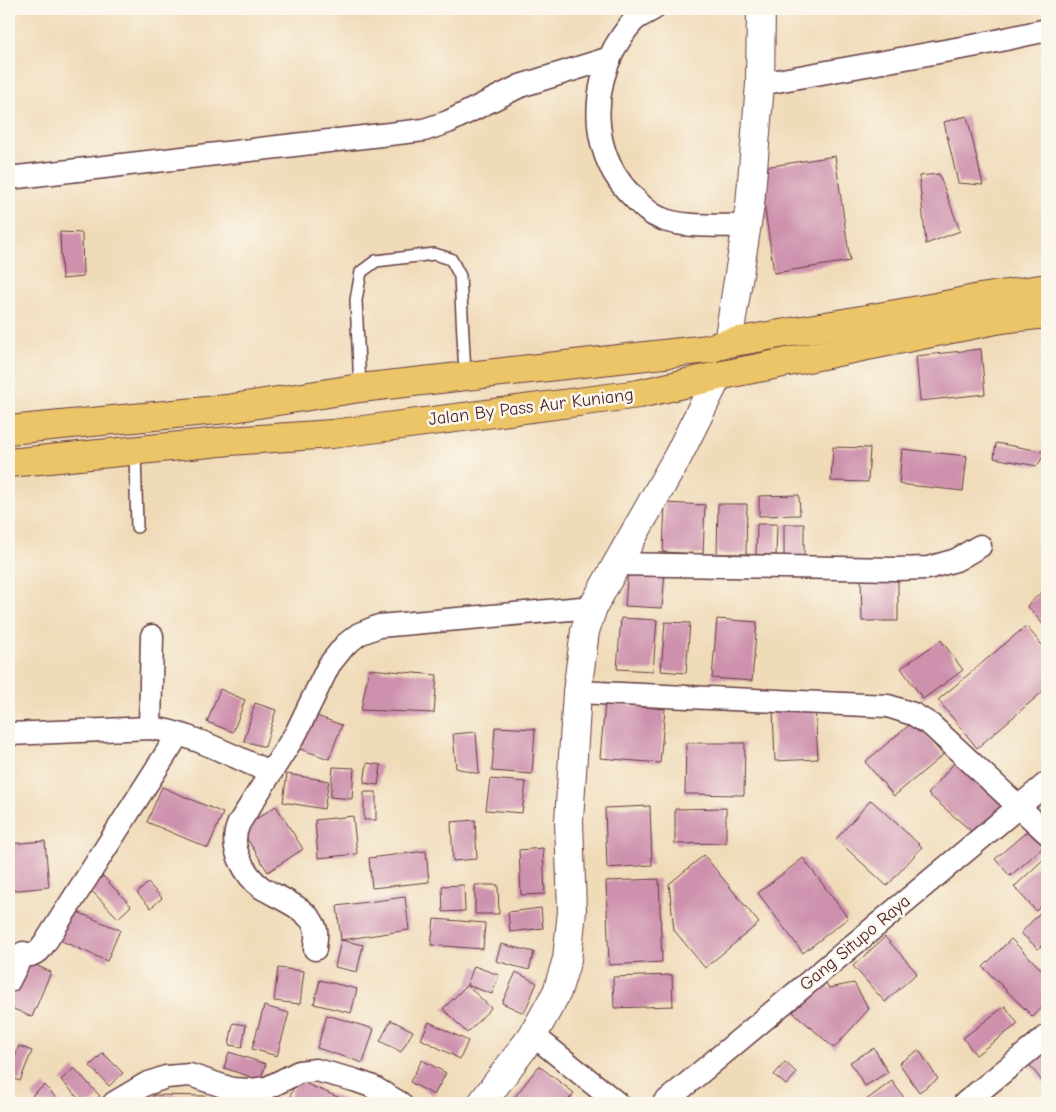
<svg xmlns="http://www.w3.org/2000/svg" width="1056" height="1112" font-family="'Comic Neue',sans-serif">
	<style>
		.building { fill: #ce91ad }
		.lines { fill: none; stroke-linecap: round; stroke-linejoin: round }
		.service-casing { stroke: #633b40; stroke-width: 14 }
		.minor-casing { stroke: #633b40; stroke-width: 25 }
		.tertiary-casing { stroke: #633b40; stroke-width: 30 }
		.trunk-casing { stroke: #633b40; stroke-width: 30 }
		.service { stroke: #fff; stroke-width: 11 }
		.minor { stroke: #fff; stroke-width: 22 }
		.tertiary { stroke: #fff; stroke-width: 28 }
		.trunk { stroke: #edc569; stroke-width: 28 }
		.labels { text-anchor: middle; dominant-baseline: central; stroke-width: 5; stroke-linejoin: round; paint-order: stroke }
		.street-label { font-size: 18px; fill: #4a1f2b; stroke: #fbf7ec }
	</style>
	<rect width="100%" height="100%" fill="#fbf7ec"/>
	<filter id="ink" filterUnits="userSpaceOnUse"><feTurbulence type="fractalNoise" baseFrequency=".02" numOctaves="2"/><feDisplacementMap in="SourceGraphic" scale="10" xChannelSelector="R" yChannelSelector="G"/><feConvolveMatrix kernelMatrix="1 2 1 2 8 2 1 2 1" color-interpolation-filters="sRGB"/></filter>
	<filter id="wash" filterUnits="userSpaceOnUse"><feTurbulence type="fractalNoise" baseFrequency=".0096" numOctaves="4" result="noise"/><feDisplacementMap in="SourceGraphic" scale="20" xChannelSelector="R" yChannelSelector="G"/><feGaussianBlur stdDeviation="1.12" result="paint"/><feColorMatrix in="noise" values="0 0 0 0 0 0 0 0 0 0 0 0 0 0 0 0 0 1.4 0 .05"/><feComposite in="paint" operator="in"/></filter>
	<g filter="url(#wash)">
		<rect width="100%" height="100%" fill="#f0dbb9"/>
		<g id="blocks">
			<!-- building -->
			<g class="building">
				<polygon points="967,116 983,185 958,183 944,122"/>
				<polygon points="835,156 850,261 774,273 759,168"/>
				<polygon points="939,174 960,231 926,244 919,176"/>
				<polygon points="60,232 82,233 83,277 62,279"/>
				<polygon points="981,349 985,394 920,401 916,356"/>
				<polygon points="996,443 1046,452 1037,466 994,458"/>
				<polygon points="833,447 870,448 868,482 831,481"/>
				<polygon points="902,449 967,456 963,491 899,484"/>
				<polygon points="799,495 800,515 759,516 759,496"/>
				<polygon points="665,503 705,505 703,554 663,552"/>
				<polygon points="718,504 747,504 746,554 717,554"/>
				<polygon points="757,524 777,524 776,555 756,555"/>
				<rect x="784" y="524" width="20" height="32"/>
				<polygon points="628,569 665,572 662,608 625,606"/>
				<polygon points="898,576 898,621 862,621 861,577"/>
				<polygon points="1047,587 1047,629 1027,606"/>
				<polygon points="621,618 657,620 653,671 617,669"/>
				<polygon points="717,619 757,622 752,681 712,678"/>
				<polygon points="665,622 690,623 686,673 661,671"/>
				<polygon points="1026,626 1047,651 1047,688 977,748 938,700"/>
				<polygon points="941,640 963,670 923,699 901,668"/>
				<polygon points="369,669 437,675 434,713 361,710"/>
				<polygon points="220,689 245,700 233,732 207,722"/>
				<polygon points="255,703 276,710 265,747 244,741"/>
				<polygon points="605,703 665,709 660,763 600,758"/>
				<polygon points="815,708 818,759 775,761 773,710"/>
				<polygon points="314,715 342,725 329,759 300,749"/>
				<polygon points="914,721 943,755 894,796 865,762"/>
				<polygon points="495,727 535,729 532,774 492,771"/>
				<polygon points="476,732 479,774 456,768 453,734"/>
				<polygon points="686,743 745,743 744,795 685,794"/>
				<polygon points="955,762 1004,804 977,836 928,794"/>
				<polygon points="367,763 381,765 378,785 364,783"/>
				<polygon points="333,767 354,768 352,799 330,797"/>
				<polygon points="287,774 329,781 324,809 283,802"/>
				<polygon points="490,779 526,782 522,813 486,810"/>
				<polygon points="162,787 223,813 208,848 147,822"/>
				<rect x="364" y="792" width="12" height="28"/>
				<polygon points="871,800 922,847 887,886 836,839"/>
				<polygon points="276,806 303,849 268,872 241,829"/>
				<polygon points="650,806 652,865 607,868 605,808"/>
				<polygon points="726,808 726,843 675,844 675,809"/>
				<polygon points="353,816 357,854 318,858 315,820"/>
				<polygon points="475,820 477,859 453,861 451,822"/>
				<polygon points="1033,826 1047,844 1010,876 995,859"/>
				<polygon points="45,841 49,887 9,891 9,844"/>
				<polygon points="543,848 545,894 521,895 519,850"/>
				<polygon points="426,851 429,882 372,888 369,858"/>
				<polygon points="704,855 759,923 705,968 674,930 669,884"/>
				<polygon points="1047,856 1047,900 1036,911 1014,887"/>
				<polygon points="803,858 848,918 803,953 758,893"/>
				<polygon points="103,876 131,906 118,918 90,889"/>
				<polygon points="659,879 662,962 609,965 606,881"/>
				<polygon points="148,883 162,898 151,908 137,893"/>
				<polygon points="464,885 465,911 443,912 442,886"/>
				<polygon points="475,885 498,885 499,914 475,914"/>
				<polygon points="405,897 409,930 341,940 337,906"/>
				<polygon points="1047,905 1047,940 1038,949 1021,933"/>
				<polygon points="68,908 120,930 107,961 55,938"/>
				<polygon points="541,908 543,928 510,932 508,912"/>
				<polygon points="434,919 485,923 483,949 431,945"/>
				<polygon points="885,937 917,973 885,1002 853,966"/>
				<polygon points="1011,939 1047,975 1047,1002 1033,1017 983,967"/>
				<polygon points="341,940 363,945 357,972 335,967"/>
				<polygon points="501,944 534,952 529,970 496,961"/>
				<polygon points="24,960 51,972 32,1017 9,1007 9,994"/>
				<polygon points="474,966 499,975 492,994 467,985"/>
				<polygon points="278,968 304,971 300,1004 274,1001"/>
				<polygon points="516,972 537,983 524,1013 502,1003"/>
				<polygon points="672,975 673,1006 614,1008 613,977"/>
				<polygon points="823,978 829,988 854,983 869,1009 834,1048 793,1012"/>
				<polygon points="320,980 357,989 351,1013 314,1004"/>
				<polygon points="467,985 491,1008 467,1033 443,1009"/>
				<polygon points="264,1006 289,1013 277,1056 252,1049"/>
				<polygon points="1005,1006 1018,1024 976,1055 963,1038"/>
				<polygon points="327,1015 374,1029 363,1063 317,1048"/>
				<polygon points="391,1020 413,1031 401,1052 380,1041"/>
				<polygon points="429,1022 468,1041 460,1059 421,1039"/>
				<polygon points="233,1023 246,1025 242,1047 229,1045"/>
				<polygon points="19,1046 32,1051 20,1081 9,1077 9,1072"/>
				<polygon points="874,1048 888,1072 865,1086 850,1062"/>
				<polygon points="919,1050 938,1079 919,1092 899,1063"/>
				<polygon points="1047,1051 1047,1088 1030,1065"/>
				<polygon points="229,1052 266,1064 260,1080 224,1068"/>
				<polygon points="103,1053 123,1073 109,1086 90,1066"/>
				<polygon points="422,1060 446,1073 434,1095 410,1082"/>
				<polygon points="785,1062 797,1073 786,1085 774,1075"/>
				<polygon points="539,1066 574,1093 566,1103 510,1103"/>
				<polygon points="74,1068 100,1096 92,1103 83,1103 61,1080"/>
				<polygon points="297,1080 345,1100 343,1103 294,1103 288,1101"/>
				<polygon points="892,1081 905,1099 899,1103 862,1103"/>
				<polygon points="45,1085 60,1103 38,1103 32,1095"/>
				<polygon points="272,1094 274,1103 253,1103 252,1099"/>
				<polygon points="153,1095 205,1096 205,1103 153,1103"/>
			</g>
		</g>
	</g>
	<g filter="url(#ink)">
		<use href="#blocks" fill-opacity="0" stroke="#633b40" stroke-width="1"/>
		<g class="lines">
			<!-- service casing -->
			<g class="service-casing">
				<g id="service">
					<polyline points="360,388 356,300 361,272 376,261 434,254 451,259 460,276 465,375"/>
					<polyline points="135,451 137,527"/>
				</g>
			</g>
			<!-- minor casing -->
			<g class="minor-casing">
				<g id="minor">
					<path d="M653,9C648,12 642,15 637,18C627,26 620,39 614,49C590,98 592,157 633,197C641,205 649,214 660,218C679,228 724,225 747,226"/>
					<polyline points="760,84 978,45 1047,30"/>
					<polyline points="9,178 424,130 448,122 520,86 610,58"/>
					<polyline points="616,564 895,569 928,568 956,560 980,546"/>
					<polyline points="577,692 888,706 913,714 931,725 1047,833"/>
					<polyline points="150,728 152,636"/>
					<path d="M9,734L150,728C186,731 236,758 270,772"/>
					<path d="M315,949C315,944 317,936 316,930C311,909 278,898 262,888C252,881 245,871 240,860C234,847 233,836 239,823L296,733L329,665L345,645L359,634L379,626L593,607"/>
					<polyline points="9,981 23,953 31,955 39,951 45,943 178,735"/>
					<polyline points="533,1035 617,1103"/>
					<polyline points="114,1103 146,1084 166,1077 190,1075 232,1089 250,1090 267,1088 299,1072 316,1070 354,1080 371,1086 400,1103"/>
					<polyline points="664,1103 1047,783"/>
					<polyline points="965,1103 1047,1036"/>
				</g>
			</g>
			<!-- tertiary casing -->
			<g class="tertiary-casing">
				<g id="tertiary">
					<polyline points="728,343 750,205 760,84 761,9"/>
					<polyline points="482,1103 533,1035 557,992 567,959 572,911 569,821 577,692 585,631 593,607 605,585 677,458 718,376"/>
				</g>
			</g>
			<!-- trunk casing -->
			<g class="trunk-casing">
				<g id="trunk">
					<polyline points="9,430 227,409 360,388 708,349 728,343 936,307 980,298 1047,288"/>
					<polyline points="9,463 230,441 332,434 639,394 718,376 1001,319 1047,314"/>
				</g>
			</g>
			<!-- service -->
			<use href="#service" class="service"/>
			<!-- minor -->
			<use href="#minor" class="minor"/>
			<!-- tertiary -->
			<use href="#tertiary" class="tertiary"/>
			<!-- trunk -->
			<use href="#trunk" class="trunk"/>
		</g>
	</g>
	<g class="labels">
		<!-- street labels -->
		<g class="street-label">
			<text transform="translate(531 407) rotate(-7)">Jalan By Pass Aur Kuniang</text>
			<text transform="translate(855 943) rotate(-40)">Gang Situpo Raya</text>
		</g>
	</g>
	<!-- margin -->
	<rect width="1056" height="1112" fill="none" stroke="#fbf7ec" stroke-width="30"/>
</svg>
